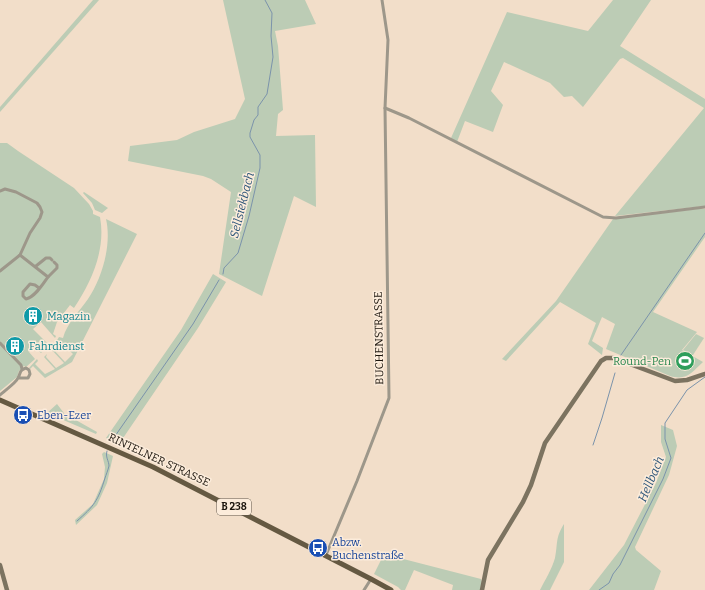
<svg xmlns="http://www.w3.org/2000/svg" width="705" height="590" font-family="Bitter,serif">
	<style>
		.green { fill: #bcccb5 }
		.lines { fill: none; stroke-linecap: round; stroke-linejoin: round }
		.stream { stroke: #7b93ab; stroke-width: 1 }
		.street { stroke: #9d978a; stroke-width: 3 }
		.secondary { stroke: #7c7360; stroke-width: 4.5 }
		.primary { stroke: #655942; stroke-width: 5 }
		.labels { text-anchor: middle; dominant-baseline: central; stroke-width: 3; stroke-linejoin: round; paint-order: stroke }
		.shield { fill: #fcecdb; stroke: #5e554a; stroke-width: 1 }
		.shield-label { font-size: 10px; font-weight: bold; fill: #1b140c }
		.culture-label { font-size: 11px; fill: #0d838f; stroke: #fcecdb; text-anchor: start }
		.street-label { font-size: 11px; fill: #1b140c; stroke: #fcecdb }
		.leisure-label { font-size: 11px; fill: #27864d; stroke: #fcecdb; text-anchor: end }
		.transit-label { font-size: 11px; fill: #164399; stroke: #fcecdb; text-anchor: start }
		.water-label { font-size: 12px; font-style: italic; fill: #2d567a; stroke: #fcecdb }
	</style>
	<rect width="100%" height="100%" fill="#f2dec9"/>
	<!-- green -->
	<g class="green">
		<polygon points="93,0 99,0 0,112 0,107"/>
		<polygon points="223,0 305,0 316,24 275,31 278,46 283,110 278,114 276,136 315,135 316,207 294,196 262,296 219,274 231,192 211,179 203,176 128,161 130,146 177,140 194,132 235,119 245,99"/>
		<polygon points="613,0 651,0 620,46 705,99 705,206 615,216 704,108 623,58 620,59 583,107 572,96 564,97 550,83 504,62 491,91 503,105 493,132 465,121 457,142 451,138 507,12 588,31"/>
		<path d="M0,143H7L18,151L74,188L89,204L93,211V214L100,217C106,249 92,281 74,308L70,305L57,322L53,334L56,336L55,338L41,322L33,329L48,344L46,346L40,341L35,346L42,352L41,353L34,347L29,352L35,359L26,367L24,366L19,371L17,377L0,391Z"/>
		<polygon points="84,192 108,208 102,213 95,210 92,203 83,193"/>
		<path d="M697,209H705V237L653,312L697,332L682,350L703,362C692,372 687,381 670,376L606,349L615,324L602,317L592,341L603,348L602,355L588,344L596,323L560,302L506,361L502,359L556,301L613,219Z"/>
		<path d="M106,219L137,234L72,362L45,378L33,366L30,369L29,368L37,359L38,361L35,364L45,374L55,369L44,357L47,354L46,357L56,368L64,363L51,349L48,350L53,346L52,348L65,362L73,354L60,341L56,342L59,337L63,338C67,323 79,312 88,299C102,278 112,245 106,219Z"/>
		<polygon points="213,274 226,282 198,328 119,444 106,438 181,330"/>
		<polygon points="696,334 704,338 693,355 683,350"/>
		<polygon points="57,404 70,421 74,419 97,432 96,434 47,413"/>
		<polygon points="661,425 673,430 677,446 669,475 635,547 636,550 661,571 654,590 589,590 624,545 656,483 666,457 661,442"/>
		<polygon points="104,452 113,456 107,483 97,505 76,525 75,520 93,504 104,479 105,467 102,454"/>
		<path d="M564,524V562L550,590H540C545,580 552,569 555,558C558,544 555,538 564,524Z"/>
		<polygon points="384,554 481,579 482,582 480,590 452,590 453,585 414,570 405,590 401,590 398,587 374,574"/>
	</g>
	<g class="lines">
		<!-- stream -->
		<g class="stream">
			<polyline points="223,274 224,268 238,253 249,216 260,168 260,155 250,137 250,133 254,120 258,115 258,107 267,94 273,57 271,36 272,13 265,0"/>
			<polyline points="621,355 705,233"/>
			<polyline points="113,439 193,324 219,280"/>
			<polyline points="593,445 602,418 615,373"/>
			<path d="M77,521C94,506 98,501 105,478C106,475 108,470 109,466C109,461 105,457 107,451"/>
			<polyline points="599,590 609,583 613,574 620,565 663,479 671,458 665,439 665,423 687,390 705,377"/>
		</g>
		<!-- street -->
		<g class="street">
			<polyline points="385,108 409,118 603,217 616,218 705,207"/>
			<polyline points="0,191 5,189 16,192 37,203 40,207 42,212 40,218 30,233 20,255 0,271"/>
			<path d="M20,255L48,277C43,284 35,297 26,299L23,296V292L30,284L35,285L39,288"/>
			<polyline points="36,266 46,258 50,258 52,260"/>
			<polyline points="48,277 57,268 57,265 54,262"/>
			<polyline points="0,343 21,365 22,369"/>
			<path d="M0,395C4,391 16,383 18,378C21,373 19,370 26,368L29,370L30,374L28,378H18"/>
			<polyline points="326,555 357,481 389,398 385,108 388,40 382,0"/>
			<polyline points="364,590 371,579"/>
		</g>
		<!-- secondary -->
		<g class="secondary">
			<polyline points="0,565 7,590"/>
			<polyline points="482,590 488,560 523,502 531,485 545,443 601,361 606,358 614,358 675,381 687,380 705,374"/>
		</g>
		<!-- primary -->
		<polyline class="primary" points="0,400 153,467 371,579 391,590"/>
	</g>
	<!-- icons -->
	<defs>
		<g id="building-disc" transform="scale(1)"><circle r="9.5" fill="#0f9aa8" stroke="#fcecdb"/><path d="M-4-6H4V6H1V3H-1V6H-4ZM-2.5-4.3h1.7v1.8h-1.7ZM.8-4.3h1.7v1.8H.8ZM-2.5-1h1.7V.8h-1.7ZM.8-1h1.7V.8H.8Z" fill="#fff"/></g>
		<g id="stadium-disc" transform="scale(1)"><circle r="9.5" fill="#2e9e5b" stroke="#fcecdb"/><path d="M0-5a6.5 5 0 1 0 0 10a6.5 5 0 1 0 0-10ZM-3.5-1.8h7v3.6h-7Z" fill="#fff"/></g>
		<g id="bus-disc" transform="scale(1)"><circle r="9.5" fill="#1a4fb4" stroke="#fcecdb"/><path d="M-5-6H5V4H4V6H2V4H-2V6H-4V4H-5ZM-3.5-4V0h7V-4ZM-3.5 1.2v1.5H-2V1.2ZM2 1.2v1.5H3.5V1.2Z" fill="#fff"/></g>
	</defs>
	<g fill-rule="evenodd">
		<use href="#building-disc" x="33" y="316"/>
		<use href="#building-disc" x="15" y="346"/>
		<use href="#stadium-disc" x="685" y="361"/>
		<use href="#bus-disc" x="23" y="415"/>
		<use href="#bus-disc" x="318" y="548"/>
	</g>
	<g class="labels">
		<!-- shield labels -->
		<rect class="shield" x="217" y="499" width="34" height="16" rx="3"/>
		<g class="shield-label">
			<text x="234" y="507">B 238</text>
		</g>
		<!-- culture labels -->
		<g class="culture-label">
			<text x="47" y="316">Magazin</text>
			<text x="29" y="346">Fahrdienst</text>
		</g>
		<!-- street labels -->
		<g class="street-label">
			<text transform="translate(379 338) rotate(-91)">BUCHENSTRASSE</text>
			<text transform="translate(159 460) rotate(25)">RINTELNER STRASSE</text>
		</g>
		<!-- leisure labels -->
		<g class="leisure-label">
			<text x="671" y="361">Round-Pen</text>
		</g>
		<!-- transit labels -->
		<g class="transit-label">
			<text x="37" y="415">Eben-Ezer</text>
			<text x="332" y="542">Abzw.<tspan x="332" dy="13">Buchenstraße</tspan></text>
		</g>
		<!-- water labels -->
		<g class="water-label">
			<text transform="translate(242 205) rotate(-76)">Sellsiekbach</text>
			<text transform="translate(651 479) rotate(-67)">Hellbach</text>
		</g>
	</g>
</svg>
